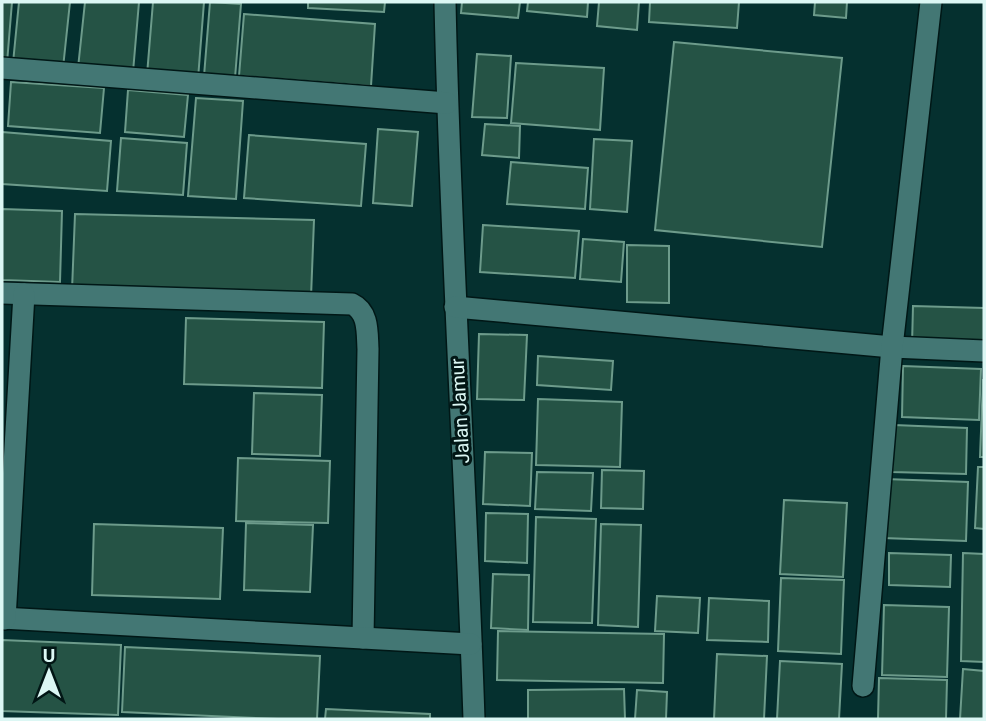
<svg xmlns="http://www.w3.org/2000/svg" width="986" height="721" font-family="Roboto,sans-serif">
	<style>
		.building { fill: #255345; stroke: #6d9b8b; stroke-width: 2 }
		.lines { fill: none; stroke-linecap: round; stroke-linejoin: round }
		.minor-casing { stroke: #001716; stroke-width: 24 }
		.minor { stroke: #437774; stroke-width: 21 }
		.labels { text-anchor: middle; dominant-baseline: central; stroke-width: 6; stroke-linejoin: round; paint-order: stroke }
		.street-label { font-size: 19px; fill: #dcf7f4; stroke: #021615 }
	</style>
	<rect width="100%" height="100%" fill="#05302f"/>
	<!-- building -->
	<g class="building">
		<polygon points="2,2 12,2 7,63 2,62"/>
		<polygon points="19,2 70,2 63,68 13,63"/>
		<polygon points="85,2 139,2 133,72 78,68"/>
		<polygon points="153,2 204,2 198,79 147,75"/>
		<polygon points="210,2 241,4 235,78 204,76"/>
		<polygon points="308,2 385,2 384,12 308,8"/>
		<polygon points="462,2 520,2 518,18 461,13"/>
		<polygon points="528,2 588,2 587,17 527,11"/>
		<polygon points="599,2 639,2 637,30 597,26"/>
		<polygon points="650,2 739,2 737,28 649,22"/>
		<polygon points="815,2 847,2 846,18 814,15"/>
		<polygon points="244,14 375,24 371,86 239,76"/>
		<polygon points="674,42 842,58 822,247 655,230"/>
		<polygon points="477,54 511,56 507,118 472,117"/>
		<polygon points="516,63 604,68 600,130 511,123"/>
		<polygon points="11,82 104,88 100,133 8,126"/>
		<polygon points="128,90 188,95 184,137 125,132"/>
		<polygon points="196,98 243,101 236,199 188,196"/>
		<polygon points="485,124 520,126 519,158 482,155"/>
		<polygon points="378,129 418,132 412,206 373,203"/>
		<polygon points="2,132 111,141 107,191 2,184"/>
		<polygon points="249,135 366,144 361,206 244,198"/>
		<polygon points="121,138 187,143 183,195 117,191"/>
		<polygon points="594,139 632,141 627,212 590,209"/>
		<polygon points="511,162 588,168 585,209 507,204"/>
		<polygon points="2,209 62,211 60,282 2,280"/>
		<polygon points="75,214 314,220 311,297 72,290"/>
		<polygon points="483,225 579,231 575,278 480,272"/>
		<polygon points="583,239 624,242 621,282 580,279"/>
		<polygon points="627,245 669,246 669,303 627,302"/>
		<polygon points="913,306 984,308 984,348 912,345"/>
		<polygon points="186,318 324,322 322,388 184,384"/>
		<polygon points="479,334 527,335 524,400 477,399"/>
		<polygon points="538,356 613,361 611,390 537,385"/>
		<polygon points="903,366 981,369 979,420 902,417"/>
		<polygon points="983,380 984,380 984,457 980,457"/>
		<polygon points="254,393 322,395 320,456 252,454"/>
		<polygon points="538,399 622,402 620,467 536,465"/>
		<polygon points="894,425 967,428 966,474 892,472"/>
		<polygon points="485,452 532,453 530,506 483,504"/>
		<polygon points="238,458 330,461 328,523 236,521"/>
		<polygon points="978,467 984,467 984,529 975,528"/>
		<polygon points="602,470 644,471 643,509 601,508"/>
		<polygon points="537,472 593,473 591,511 535,509"/>
		<polygon points="885,479 968,482 966,541 883,538"/>
		<polygon points="784,500 847,503 843,577 780,574"/>
		<polygon points="486,513 528,514 527,563 485,561"/>
		<polygon points="536,517 596,519 592,623 533,622"/>
		<polygon points="246,523 313,525 310,592 244,590"/>
		<polygon points="94,524 223,528 220,599 92,595"/>
		<polygon points="601,524 641,525 638,627 598,625"/>
		<polygon points="889,553 951,555 950,587 889,585"/>
		<polygon points="963,553 984,554 984,662 961,661"/>
		<polygon points="493,574 529,575 528,630 491,628"/>
		<polygon points="781,578 844,580 841,654 778,651"/>
		<polygon points="657,596 700,598 698,633 655,631"/>
		<polygon points="709,598 769,601 768,642 707,640"/>
		<polygon points="884,605 949,607 947,677 882,675"/>
		<polygon points="498,631 664,634 663,683 497,680"/>
		<polygon points="2,640 121,645 118,715 2,711"/>
		<polygon points="125,647 320,656 317,719 278,719 122,712"/>
		<polygon points="717,654 767,656 764,719 714,719"/>
		<polygon points="780,661 842,664 839,719 777,719"/>
		<polygon points="963,669 984,671 984,719 960,719"/>
		<polygon points="879,678 947,680 946,719 878,719"/>
		<polygon points="624,689 625,719 528,719 528,690"/>
		<polygon points="637,690 667,692 666,719 635,719"/>
		<polygon points="326,709 430,714 430,719 325,719"/>
	</g>
	<g class="lines">
		<!-- minor casing -->
		<g class="minor-casing">
			<g id="minor">
				<path d="M445,2C450,241 466,480 474,719"/>
				<polyline points="2,68 447,103"/>
				<path d="M2,293L352,304C369,312 367,333 368,349L363,638"/>
				<polyline points="455,307 892,347 984,351"/>
				<polyline points="2,618 471,644"/>
				<polyline points="5,619 24,294"/>
				<polyline points="863,686 892,347 931,2"/>
			</g>
		</g>
		<!-- minor -->
		<use href="#minor" class="minor"/>
	</g>
	<g class="labels">
		<!-- street labels -->
		<g class="street-label">
			<text transform="translate(460 411) rotate(-93)">Jalan Jamur</text>
		</g>
	</g>
	<!-- border -->
	<rect width="986" height="721" fill="none" stroke="#dcf7f4" stroke-width="7"/>
	<!-- north arrow -->
	<g transform="translate(49 672)" stroke="#021615" stroke-width="5" paint-order="stroke">
	<path d="M0-5L12 26L0 18L-12 26Z" fill="#dcf7f4"/>
	<text y="-10" font-size="19" font-weight="bold" text-anchor="middle" fill="#dcf7f4">U</text>
	</g>
</svg>
